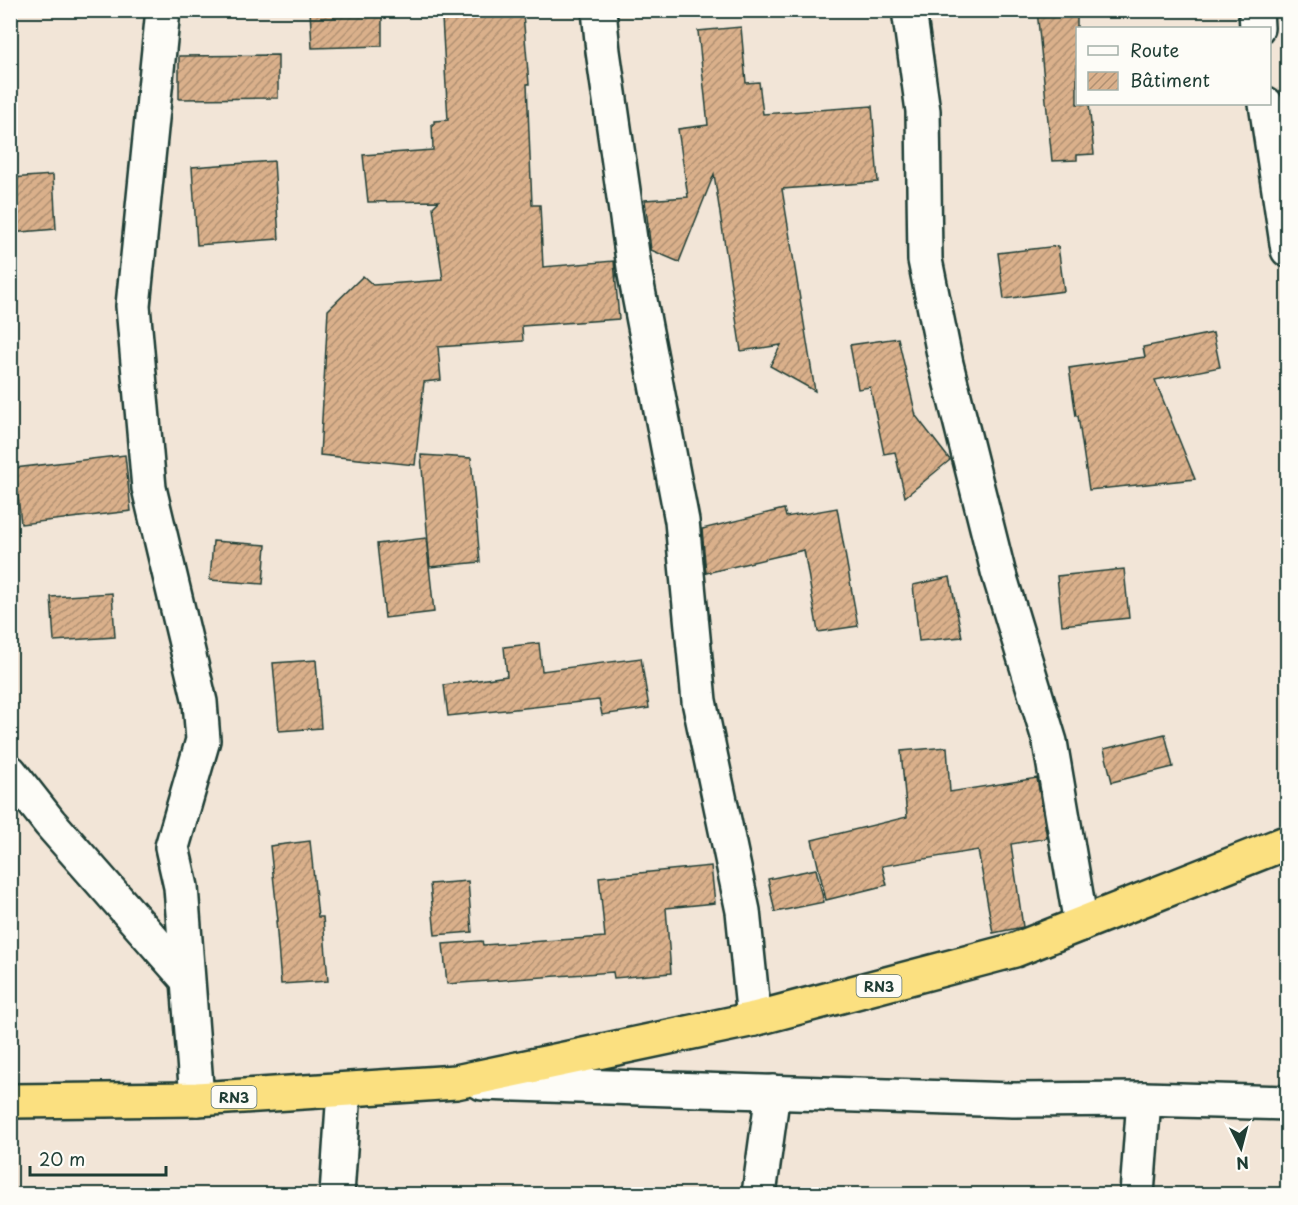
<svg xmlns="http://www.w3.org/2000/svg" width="1298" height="1205" font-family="'Playpen Sans',sans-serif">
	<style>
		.building { fill: url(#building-hatch); stroke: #1f3d34; stroke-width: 1.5 }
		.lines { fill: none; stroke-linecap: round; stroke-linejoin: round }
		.minor-casing { stroke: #1f3d34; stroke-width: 38 }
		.tertiary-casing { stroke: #1f3d34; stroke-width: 38 }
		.trunk-casing { stroke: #1f3d34; stroke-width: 38 }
		.minor { stroke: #fdfcf7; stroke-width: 33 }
		.tertiary { stroke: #fdfcf7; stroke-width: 33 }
		.trunk { stroke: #fbe080; stroke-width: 33 }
		.labels { text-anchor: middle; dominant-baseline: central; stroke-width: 6; stroke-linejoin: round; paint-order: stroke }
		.shield { fill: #fdfcf7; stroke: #62766e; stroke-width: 1.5 }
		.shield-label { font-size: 14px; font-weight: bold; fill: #1f3d34 }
	</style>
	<defs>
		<pattern id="building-hatch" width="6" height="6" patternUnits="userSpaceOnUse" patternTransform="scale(1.5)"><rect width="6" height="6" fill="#dab08b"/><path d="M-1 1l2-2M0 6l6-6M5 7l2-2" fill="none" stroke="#b09072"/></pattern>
	</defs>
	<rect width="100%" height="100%" fill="#f2e5d7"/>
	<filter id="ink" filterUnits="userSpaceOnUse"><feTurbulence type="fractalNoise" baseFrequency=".0167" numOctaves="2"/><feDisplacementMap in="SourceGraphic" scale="12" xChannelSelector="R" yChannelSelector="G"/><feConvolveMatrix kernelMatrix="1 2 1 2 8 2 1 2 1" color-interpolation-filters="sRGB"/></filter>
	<g filter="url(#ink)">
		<!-- building -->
		<g class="building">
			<polygon points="310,10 382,10 382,46 312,48"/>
			<polygon points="1037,10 1077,10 1077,104 1089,104 1094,154 1077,155 1077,160 1052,161"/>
			<polygon points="523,14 529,84 527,84 532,205 540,205 543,267 614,261 619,319 522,326 523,341 438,347 441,380 424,382 415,465 320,455 328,310 363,276 373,285 443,280 433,207 439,201 368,202 363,155 433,150 432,124 434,124 434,121 448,120 442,18"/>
			<polygon points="741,27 746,83 759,82 763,114 872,106 878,182 782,189 815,391 770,366 781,345 741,351 714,174 679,262 651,250 645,200 688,197 678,129 708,125 698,31"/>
			<polygon points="278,55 278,98 179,99 179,56"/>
			<polygon points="274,161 279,239 197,245 192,167"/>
			<polygon points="53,175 56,229 10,233 10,178"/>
			<polygon points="1058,246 1064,291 1004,299 998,253"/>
			<polygon points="1213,333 1220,367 1155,380 1195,479 1089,490 1078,416 1076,416 1069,368 1145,357 1143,347"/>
			<polygon points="898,338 916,416 950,460 905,497 895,452 884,454 870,387 858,389 850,345"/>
			<polygon points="125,455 131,511 21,524 15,468"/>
			<polygon points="421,455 471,458 480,562 430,567"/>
			<polygon points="837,508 858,626 818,632 804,550 706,573 702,529 784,509 786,517"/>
			<polygon points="426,538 434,612 385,618 377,544"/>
			<polygon points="213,541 266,545 263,584 210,580"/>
			<polygon points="1124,569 1129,618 1062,625 1057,576"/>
			<polygon points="950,577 962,637 919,641 913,585"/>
			<polygon points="112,593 115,637 54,641 51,597"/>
			<polygon points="539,643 542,671 641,658 649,708 602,715 599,700 448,716 444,685 507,676 504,647"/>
			<polygon points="316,660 321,728 279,731 273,663"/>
			<polygon points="1165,734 1173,767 1112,782 1104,749"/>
			<polygon points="947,747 950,792 1037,778 1047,838 1011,844 1023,927 993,933 978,850 882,866 887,885 826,900 812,840 907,817 901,751"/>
			<polygon points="310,841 318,917 323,917 328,981 281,984 276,921 278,921 270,846"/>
			<polygon points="711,866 715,903 666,908 671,973 614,978 613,972 447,984 443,944 482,941 483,945 605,937 599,877"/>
			<polygon points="816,869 824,902 775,912 768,879"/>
			<polygon points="468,881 472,932 435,935 430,884"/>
		</g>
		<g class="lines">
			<!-- minor casing -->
			<g class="minor-casing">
				<g id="minor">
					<polyline points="163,10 133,306 149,488 200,702 203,740 172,847 181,887 197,1099"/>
					<polyline points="599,10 603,51 635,274 682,521 699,701 743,911 754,1019"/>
					<polyline points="909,10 923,111 925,260 946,364 998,571 1050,742 1081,924"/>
					<polyline points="1256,10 1257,28"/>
					<polyline points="1266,104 1288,250"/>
					<polyline points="10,772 50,823 187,979"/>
					<polyline points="337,1194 344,1091"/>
					<polyline points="759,1194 773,1092"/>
					<polyline points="1137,1194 1144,1099"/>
				</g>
			</g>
			<!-- tertiary casing -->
			<g class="tertiary-casing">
				<polyline id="tertiary" points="482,1083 1013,1100 1144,1099 1288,1103"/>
			</g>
			<!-- trunk casing -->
			<g class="trunk-casing">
				<polyline id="trunk" points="10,1101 197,1099 456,1082 754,1019 1015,950 1288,842"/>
			</g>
			<!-- minor -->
			<use href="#minor" class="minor"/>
			<!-- tertiary -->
			<use href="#tertiary" class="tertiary"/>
			<!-- trunk -->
			<use href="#trunk" class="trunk"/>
		</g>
	</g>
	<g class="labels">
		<!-- shield labels -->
		<g class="shield">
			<rect x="856.5" y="975" width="45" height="22" rx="4.5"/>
			<rect x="211.5" y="1086" width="45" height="22" rx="4.5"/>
		</g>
		<g class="shield-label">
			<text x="879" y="986">RN3</text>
			<text x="234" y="1097">RN3</text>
		</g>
	</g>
	<!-- margin -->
	<rect width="1298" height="1205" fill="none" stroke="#fdfcf7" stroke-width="36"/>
	<rect x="18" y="18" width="1262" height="1169" fill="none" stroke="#1f3d34" stroke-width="2" filter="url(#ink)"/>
	<!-- legend -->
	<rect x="1076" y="27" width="195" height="78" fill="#fdfcf7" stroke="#a4b0a9" stroke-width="1.5"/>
	<rect x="1088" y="46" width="30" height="9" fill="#fdfcf7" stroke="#a4b0a9" stroke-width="1.5"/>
	<text x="1130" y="57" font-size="18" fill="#1f3d34">Route</text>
	<rect x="1088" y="72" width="30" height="18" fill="url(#building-hatch)" stroke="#a4b0a9" stroke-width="1.5"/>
	<text x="1130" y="87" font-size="18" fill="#1f3d34">Bâtiment</text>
	<!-- north arrow -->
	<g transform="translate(1241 1148) rotate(174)" stroke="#fdfcf7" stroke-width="4.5" paint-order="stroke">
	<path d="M0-4.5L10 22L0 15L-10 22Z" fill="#1f3d34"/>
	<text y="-9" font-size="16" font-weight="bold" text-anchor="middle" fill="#1f3d34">N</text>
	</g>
	<!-- scale -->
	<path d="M30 1166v9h136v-9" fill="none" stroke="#1f3d34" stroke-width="3"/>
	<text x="39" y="1166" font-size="18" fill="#1f3d34" stroke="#fdfcf7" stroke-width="4.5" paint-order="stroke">20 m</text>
</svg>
